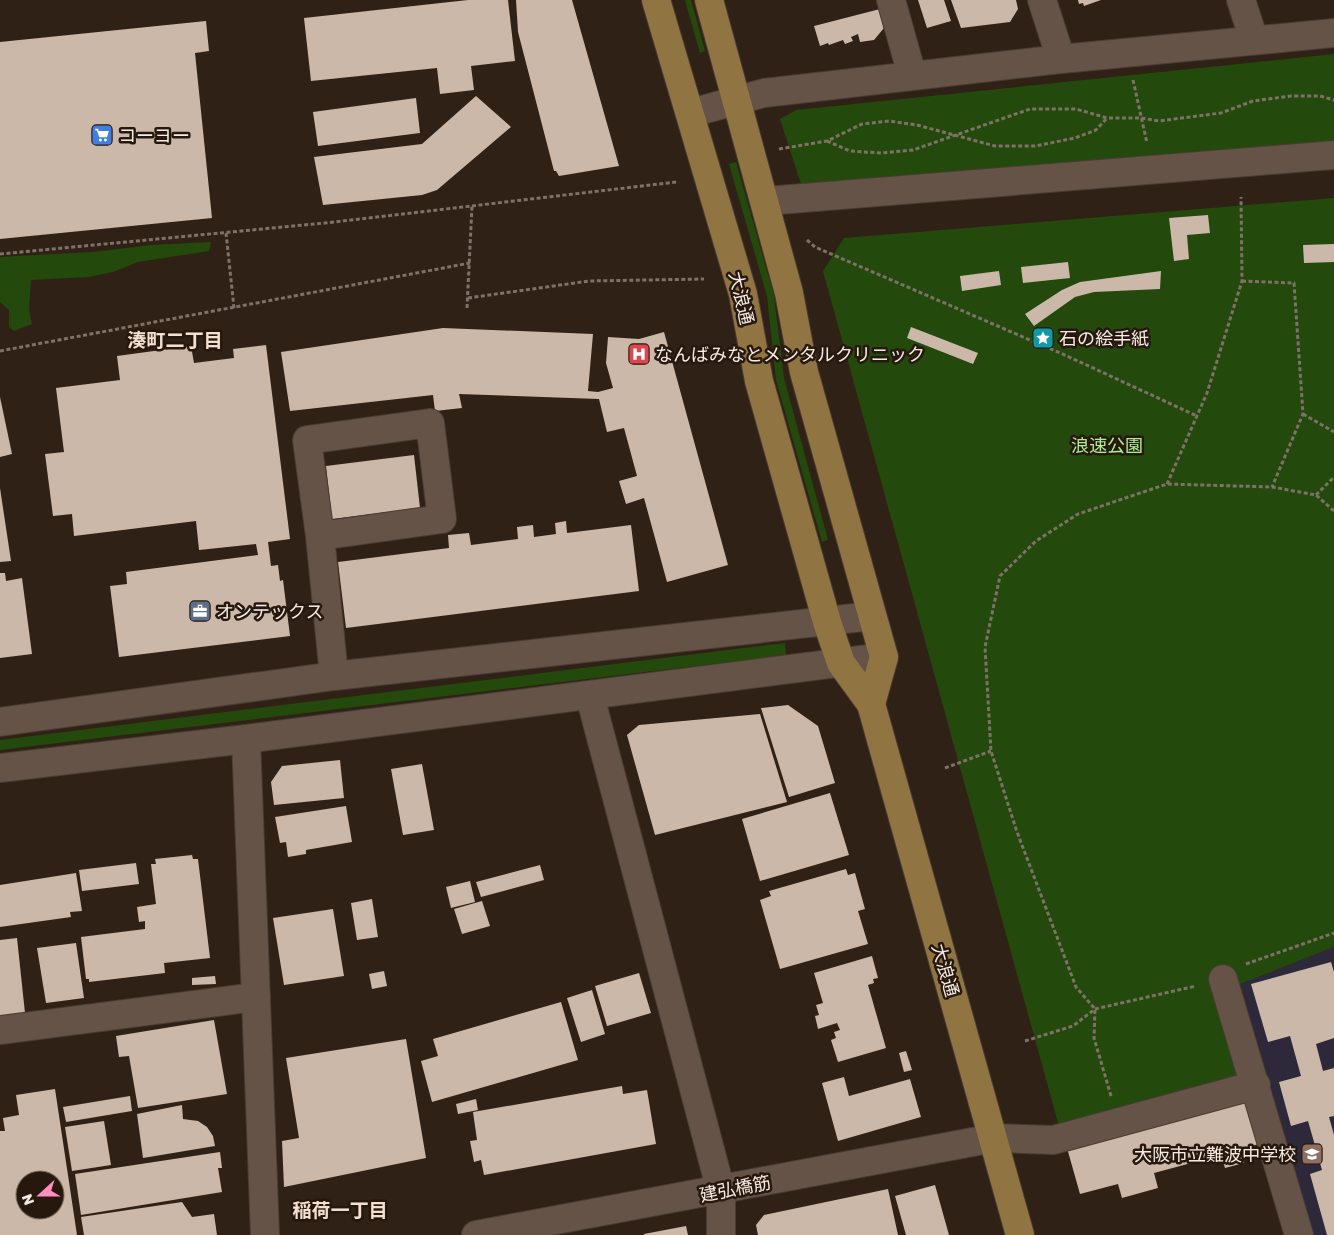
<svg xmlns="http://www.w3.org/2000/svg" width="1334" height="1235" font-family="'Golos Text','Noto Sans JP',sans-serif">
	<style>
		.education { fill: #2d293a }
		.green { fill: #24490c }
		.building { fill: #cbb8a9; fill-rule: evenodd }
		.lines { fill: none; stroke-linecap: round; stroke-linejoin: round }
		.minor-casing { stroke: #493c34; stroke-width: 30 }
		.major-casing { stroke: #493c34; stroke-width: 30 }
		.path { stroke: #7e7167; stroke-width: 3; stroke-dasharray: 4 2.5; stroke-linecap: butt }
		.minor { stroke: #645346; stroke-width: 28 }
		.major { stroke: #907442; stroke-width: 28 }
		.labels { text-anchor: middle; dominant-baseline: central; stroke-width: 5; stroke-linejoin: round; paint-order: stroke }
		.poi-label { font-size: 18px; fill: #f6ebe4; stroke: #26180c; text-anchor: start }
		.street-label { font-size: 18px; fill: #f6ebe4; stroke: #26180c }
		.park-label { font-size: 18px; fill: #adf18b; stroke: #26180c }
		.neighbourhood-label { font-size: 19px; font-weight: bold; fill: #f4e0d0; stroke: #26180c }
	</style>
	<rect width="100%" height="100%" fill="#302116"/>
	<!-- education -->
	<polygon class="education" points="1334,947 1334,1235 1313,1235 1240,984"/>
	<!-- green -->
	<g class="green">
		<polygon points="685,0 691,0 705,51 700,53"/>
		<polygon points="1334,54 1334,142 801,184 780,119 796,110"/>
		<polygon points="736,162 774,296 784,378 828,540 822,542 776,380 767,296 729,164"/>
		<polygon points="1334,198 1334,947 1240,984 1266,1073 1060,1130 823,271 844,238"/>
		<polygon points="211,242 209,251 138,262 113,272 89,277 31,280 29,310 32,324 14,331 9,327 9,310 0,302 0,257 93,252 151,245"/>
		<polygon points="785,643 786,655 0,750 0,740"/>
	</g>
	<!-- building -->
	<g class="building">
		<polygon points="468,0 508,0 515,61 471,66 474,90 440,94 437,68 311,81 304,18"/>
		<polygon points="516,0 572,0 619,166 559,176 556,171 554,171 518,32"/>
		<polygon points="918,0 944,0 951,21 927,28"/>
		<polygon points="951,0 1016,0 1018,9 1010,22 961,28"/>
		<polygon points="1078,0 1101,0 1084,6 1083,3 1079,4"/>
		<polygon points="880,9 884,28 874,40 860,42 858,34 851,37 853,41 845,44 843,40 829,45 828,43 820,46 814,26"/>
		<polygon points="206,21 209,51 195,53 212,218 0,239 0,42"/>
		<polygon points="476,96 511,127 437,190 422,195 323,205 314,157 422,144"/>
		<polygon points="416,98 420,133 318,146 313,112"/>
		<polygon points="1208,215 1210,233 1187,235 1189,259 1174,261 1169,218"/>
		<polygon points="1334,244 1334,262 1304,263 1303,245"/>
		<polygon points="1068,262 1070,278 1023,283 1021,267"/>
		<polygon points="999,271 1001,285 962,291 960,276"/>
		<polygon points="1161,271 1160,289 1094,292 1075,297 1034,326 1025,314 1062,290 1080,282"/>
		<polygon points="911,327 978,353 973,364 907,338"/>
		<polygon points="443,328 593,334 588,391 598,392 613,388 606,363 608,337 639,339 664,332 728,565 667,582 644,498 626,504 619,481 637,476 624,428 607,432 599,399 459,394 462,408 435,411 433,395 290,411 281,352"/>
		<polygon points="266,345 290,539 268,542 271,566 278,565 280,581 283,580 290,636 119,657 110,586 127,584 126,572 258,555 256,544 199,550 196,521 74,536 72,514 53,516 45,454 64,452 56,388 120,380 117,356 191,346 194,363 234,358 233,349"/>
		<polygon points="0,397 12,454 0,457"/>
		<polygon points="414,455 420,508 332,519 326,466"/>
		<polygon points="0,488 11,561 0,562"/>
		<polygon points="566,521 567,533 631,525 639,591 346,628 338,562 449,548 448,535 469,533 471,545 518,539 517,527 533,525 534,537 556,534 555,523"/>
		<polygon points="0,573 5,573 6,581 22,578 32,654 0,658"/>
		<polygon points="788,705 818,726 835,783 789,797 761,708"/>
		<polygon points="760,714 787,802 655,835 627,735 639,725"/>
		<polygon points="340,760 344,798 274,805 271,782 282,766"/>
		<polygon points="422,764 434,830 403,835 391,769"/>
		<polygon points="830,793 849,855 760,881 742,819"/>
		<polygon points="346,806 352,842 306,850 306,854 288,857 286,842 280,843 275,817"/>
		<polygon points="192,855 193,859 198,859 210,958 164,963 165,973 89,982 89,979 86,979 81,937 145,929 145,921 139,922 137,907 156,904 151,864 156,864 155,859"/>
		<polygon points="136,863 139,884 82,891 79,870"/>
		<polygon points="540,865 544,880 481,897 476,882"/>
		<polygon points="846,869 848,875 855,873 865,909 858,911 868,944 780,969 760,900 771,896 769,891"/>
		<polygon points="76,873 82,911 70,912 71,917 0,927 0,885"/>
		<polygon points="470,881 475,902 451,908 446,887"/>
		<polygon points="372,899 378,937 357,940 351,903"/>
		<polygon points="482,901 490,926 462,934 454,909"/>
		<polygon points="333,909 344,976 284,985 273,918"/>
		<polygon points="17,938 25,1013 0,1016 0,940"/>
		<polygon points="76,943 84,998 46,1003 37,948"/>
		<polygon points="872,956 878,978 873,979 874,983 868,985 886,1048 838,1062 831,1040 836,1038 834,1032 840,1030 837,1023 818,1029 815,1016 819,1015 816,1005 823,1003 814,973"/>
		<polygon points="1331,962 1334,972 1334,1038 1316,1044 1323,1071 1334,1068 1334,1116 1329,1117 1334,1135 1334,1235 1327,1235 1310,1174 1322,1170 1308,1121 1291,1126 1279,1082 1301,1076 1290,1036 1268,1042 1251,984"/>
		<polygon points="384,971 387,986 372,989 369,974"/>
		<polygon points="639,973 651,1013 607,1026 595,986"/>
		<polygon points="215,976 216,984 192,985 192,978"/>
		<polygon points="592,990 605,1034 581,1042 567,998"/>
		<polygon points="561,1002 578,1060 432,1102 421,1061 438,1056 433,1039"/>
		<polygon points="214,1020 227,1094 138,1108 129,1056 119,1057 116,1036"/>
		<polygon points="406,1039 426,1158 284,1187 282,1141 299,1138 286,1058"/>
		<polygon points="906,1051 912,1070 904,1072 899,1053"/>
		<polygon points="844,1077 849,1096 910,1079 921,1117 838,1141 822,1083"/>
		<polygon points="622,1086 623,1094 647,1090 656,1144 484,1175 481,1160 474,1162 470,1141 477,1140 473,1112"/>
		<path d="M55,1089L77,1235H0V1131H5L3,1118L19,1115L16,1095ZM25,1180H55V1210H25Z"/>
		<polygon points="130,1096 132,1111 66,1122 63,1107"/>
		<polygon points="1245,1098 1259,1144 1240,1149 1244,1163 1225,1168 1221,1155 1154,1173 1158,1188 1122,1198 1118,1184 1080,1194 1067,1148"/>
		<polygon points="476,1099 478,1110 458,1114 456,1104"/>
		<polygon points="182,1105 183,1119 198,1121 207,1127 213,1136 215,1146 143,1158 137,1114"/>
		<polygon points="104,1121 111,1165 72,1171 65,1127"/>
		<polygon points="220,1152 222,1168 218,1168 222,1192 81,1215 75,1174"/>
		<polygon points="935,1185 949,1235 906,1235 895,1196"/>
		<polygon points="888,1189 898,1235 758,1235 756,1225 764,1215"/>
		<polygon points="182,1202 192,1217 214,1214 217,1235 84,1235 81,1217"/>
		<polygon points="686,1226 688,1235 644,1235 644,1234"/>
	</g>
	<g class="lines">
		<!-- minor casing -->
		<g class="minor-casing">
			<g id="minor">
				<polyline points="891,0 912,75"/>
				<polyline points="1042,0 1061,59"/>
				<polyline points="1241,0 1254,40"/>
				<polyline points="691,113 764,93 1061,59 1334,33"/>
				<polyline points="766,201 1334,155"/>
				<polyline points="320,536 442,519 430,423 307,440 320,536 334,676"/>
				<polyline points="590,696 721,1191 721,1235"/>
				<polyline points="0,722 334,676 872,616"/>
				<polyline points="246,739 265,1235"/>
				<polyline points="0,768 246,739 884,657"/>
				<polyline points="1223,979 1299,1235"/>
				<polyline points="0,1030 256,997"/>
				<polyline points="476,1235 994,1138 1053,1140 1256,1085"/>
			</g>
		</g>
		<!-- major casing -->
		<g class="major-casing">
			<g id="major">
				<polyline points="656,0 743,294 759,381 827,622 841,663 871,704 1020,1235"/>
				<polyline points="709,0 789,293 804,372 884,657 871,704"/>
			</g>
		</g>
		<!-- path -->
		<g class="path">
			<polyline points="1133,80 1147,143"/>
			<polyline points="827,141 850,151 881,153 913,150 1030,109 1076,109 1107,118 1141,118 1159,121 1221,113 1253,101 1291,96 1320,96 1334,100"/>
			<polyline points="779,149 827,141 862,124 889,121 917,125 995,146 1035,146 1075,138 1096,130 1107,118"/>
			<polyline points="226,233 234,308"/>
			<polyline points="807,240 815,247 1067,356 1197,416"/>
			<polyline points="0,254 325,223 677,182"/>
			<polyline points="1242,281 1294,283 1303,414 1272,487"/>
			<polyline points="468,298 589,281 704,279"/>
			<polyline points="467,308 472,206"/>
			<polyline points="0,351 470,263"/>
			<polyline points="1303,414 1334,432"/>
			<polyline points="1167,484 1207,393 1242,281 1241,197"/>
			<polyline points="1316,495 1334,477"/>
			<polyline points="945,768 991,751"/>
			<polyline points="1246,964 1334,933"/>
			<polyline points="1025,1041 1073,1026 1095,1009 1196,986"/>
			<polyline points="1111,1096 1094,1038 1095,1009 1076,987 1017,832 991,751 985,647 1000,576 1036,541 1078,514 1167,484 1272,487 1316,495 1334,511"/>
		</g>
		<!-- minor -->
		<use href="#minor" class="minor"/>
		<!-- major -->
		<use href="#major" class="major"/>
	</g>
	<!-- icons -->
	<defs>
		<g id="supermarket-square" transform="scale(1.125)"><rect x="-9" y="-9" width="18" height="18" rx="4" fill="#3f7fe0" stroke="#26180c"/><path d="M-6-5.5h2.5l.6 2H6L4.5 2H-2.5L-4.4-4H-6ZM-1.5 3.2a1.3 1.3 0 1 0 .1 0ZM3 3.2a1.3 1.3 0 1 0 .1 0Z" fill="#fff"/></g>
		<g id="sight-square" transform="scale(1.125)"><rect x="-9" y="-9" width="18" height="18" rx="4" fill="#0f9aa8" stroke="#26180c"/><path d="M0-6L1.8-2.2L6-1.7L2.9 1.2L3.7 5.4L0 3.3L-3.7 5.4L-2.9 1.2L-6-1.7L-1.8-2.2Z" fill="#fff"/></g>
		<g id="hospital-square" transform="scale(1.125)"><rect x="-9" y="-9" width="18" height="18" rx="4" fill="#e0444e" stroke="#26180c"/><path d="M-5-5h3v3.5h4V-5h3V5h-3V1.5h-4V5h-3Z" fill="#fff"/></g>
		<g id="office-square" transform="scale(1.125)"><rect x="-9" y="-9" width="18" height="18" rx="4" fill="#5c6f8a" stroke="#26180c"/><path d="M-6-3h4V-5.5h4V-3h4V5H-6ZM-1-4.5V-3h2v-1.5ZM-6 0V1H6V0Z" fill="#fff"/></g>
		<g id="school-square" transform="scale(1.125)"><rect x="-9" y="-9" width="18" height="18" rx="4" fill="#8d6e63" stroke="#26180c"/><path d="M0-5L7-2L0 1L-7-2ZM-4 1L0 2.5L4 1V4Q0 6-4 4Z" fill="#fff"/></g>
	</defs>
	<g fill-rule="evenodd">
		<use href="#supermarket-square" x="102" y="135"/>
		<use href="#sight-square" x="1043" y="338"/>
		<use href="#hospital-square" x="639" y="354"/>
		<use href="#office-square" x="200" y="611"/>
		<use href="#school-square" x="1312" y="1154"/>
	</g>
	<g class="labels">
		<!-- poi labels -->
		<g class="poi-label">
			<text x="118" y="135">コーヨー</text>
			<text x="1059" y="338">石の絵手紙</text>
			<text x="655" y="354">なんばみなとメンタルクリニック</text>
			<text x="216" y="611">オンテックス</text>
			<text x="1296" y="1154" text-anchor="end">大阪市立難波中学校</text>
		</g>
		<!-- street labels -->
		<g class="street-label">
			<text transform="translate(742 298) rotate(77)">大浪通</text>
			<text transform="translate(946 970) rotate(74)">大浪通</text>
			<text transform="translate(735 1188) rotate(-11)">建弘橋筋</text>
		</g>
		<!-- park labels -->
		<g class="park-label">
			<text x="1107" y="445">浪速公園</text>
		</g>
		<!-- neighbourhood labels -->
		<g class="neighbourhood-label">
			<text x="175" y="339">湊町二丁目</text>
			<text x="340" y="1209">稲荷一丁目</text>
		</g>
	</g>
	<!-- north arrow -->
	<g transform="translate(40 1195) rotate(249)"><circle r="24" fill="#26180c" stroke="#796c62"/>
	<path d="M0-4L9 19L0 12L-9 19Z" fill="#fe8ebd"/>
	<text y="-8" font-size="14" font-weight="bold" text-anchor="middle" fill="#f6ebe4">N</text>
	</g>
</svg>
